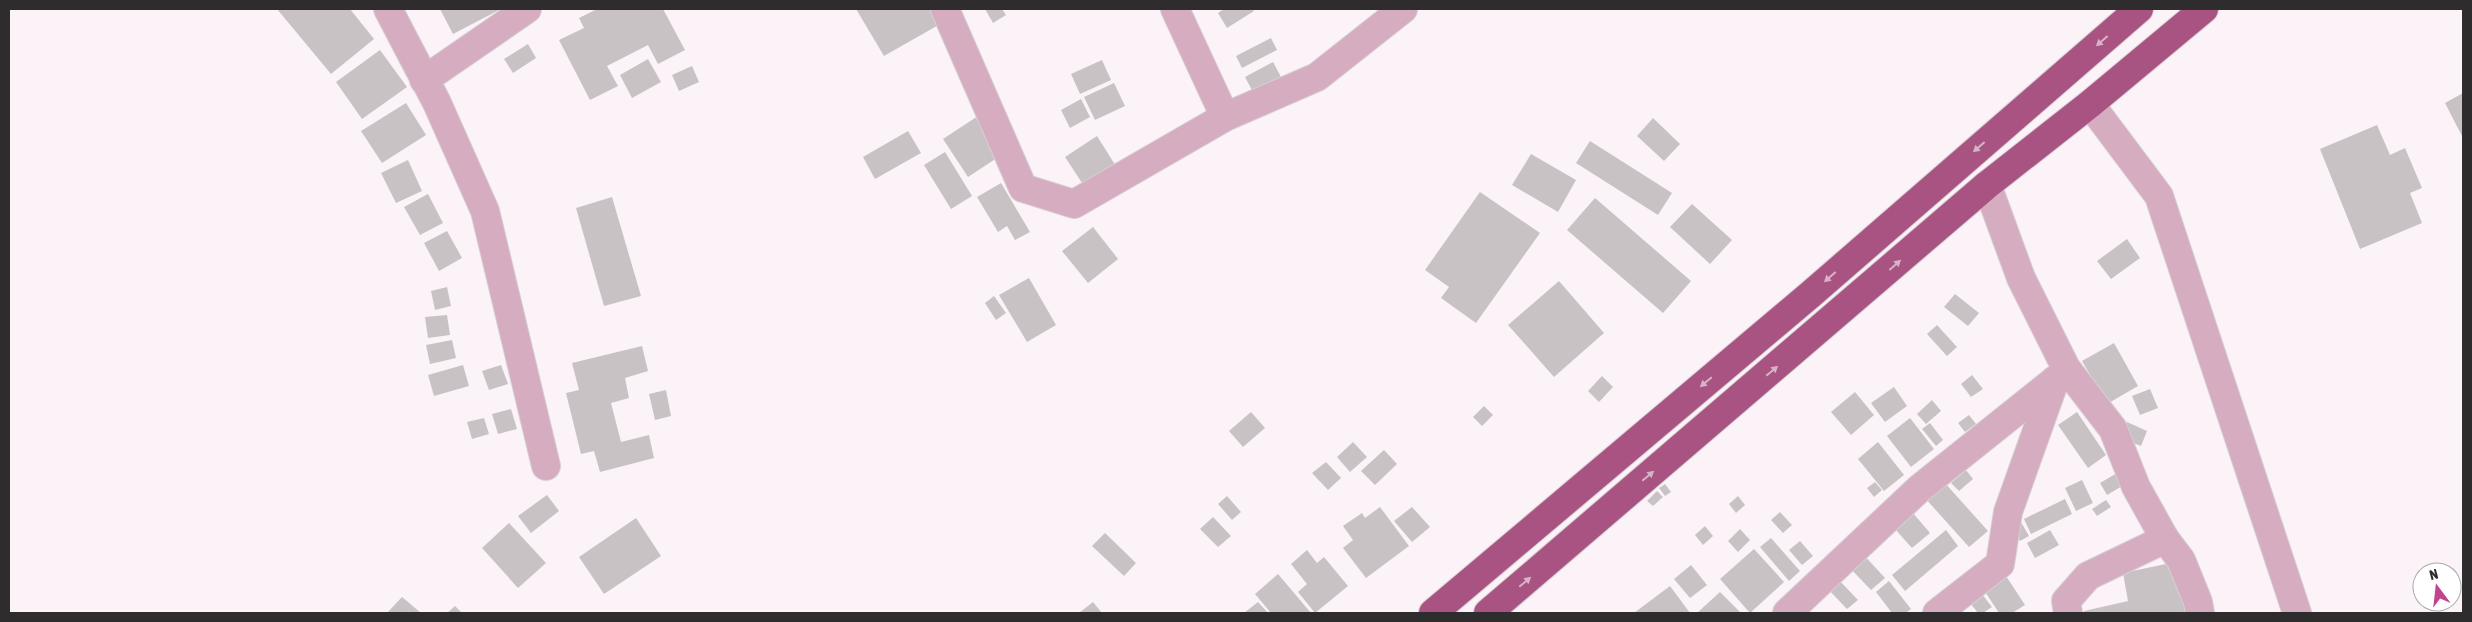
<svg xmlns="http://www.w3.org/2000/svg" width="2472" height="622" font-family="'Asap Condensed',sans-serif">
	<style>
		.building { fill: #c9c2c5 }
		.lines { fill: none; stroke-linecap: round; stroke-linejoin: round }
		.minor-casing { stroke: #d6cfd3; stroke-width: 30 }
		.highway-casing { stroke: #d6cfd3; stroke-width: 30 }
		.minor { stroke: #d6acc0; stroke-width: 28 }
		.highway { stroke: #a95382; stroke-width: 28 }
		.oneway { fill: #d8b2c7 }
	</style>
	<rect width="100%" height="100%" fill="#fbf3f7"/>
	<!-- building -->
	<g class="building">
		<polygon points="277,9 350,9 374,39 331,74"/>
		<polygon points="440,9 501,9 453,34"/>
		<polygon points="597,9 663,9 685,50 658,64 648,45 607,66 618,86 590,100 559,40 584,28 579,18"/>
		<polygon points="856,9 934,9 942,23 884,56"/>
		<polygon points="985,9 1002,9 1006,15 993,23"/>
		<polygon points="1224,9 1252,9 1254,11 1227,28 1218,13"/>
		<polygon points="1271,38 1277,50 1242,68 1236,56"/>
		<polygon points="528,44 536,58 513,73 504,59"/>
		<polygon points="380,50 407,87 362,119 336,82"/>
		<polygon points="648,59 661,82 632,98 620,75"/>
		<polygon points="1102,60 1111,80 1080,94 1071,74"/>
		<polygon points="1273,62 1281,77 1253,92 1245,77"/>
		<polygon points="692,66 699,82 679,91 672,75"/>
		<polygon points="1114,83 1125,106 1095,120 1084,97"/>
		<polygon points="2463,93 2463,138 2445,103"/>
		<polygon points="1081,99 1090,117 1070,128 1061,110"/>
		<polygon points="406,103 426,135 382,163 361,131"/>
		<polygon points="978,116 1003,154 968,177 943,139"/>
		<polygon points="1653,118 1680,144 1664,161 1637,136"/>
		<polygon points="2377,125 2390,155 2405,148 2422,188 2410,193 2422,223 2360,249 2320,149"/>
		<polygon points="908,131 921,153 875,179 863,157"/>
		<polygon points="1097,136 1119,171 1088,192 1065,157"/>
		<polygon points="1590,141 1672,193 1658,215 1576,163"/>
		<polygon points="945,152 972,196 951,209 924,165"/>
		<polygon points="1531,154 1576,180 1558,212 1512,185"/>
		<polygon points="408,160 422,191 396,203 381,173"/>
		<polygon points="1001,183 1030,232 1015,240 1007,226 998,232 977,197"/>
		<polygon points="1480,192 1540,233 1476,323 1441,298 1449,287 1425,270"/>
		<polygon points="428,194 443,223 420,235 404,207"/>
		<polygon points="612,197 641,296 604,306 576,208"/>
		<polygon points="1595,198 1691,281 1663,313 1567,230"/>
		<polygon points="1692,204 1732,240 1710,264 1670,227"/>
		<polygon points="1093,227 1118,259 1088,283 1062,251"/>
		<polygon points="447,231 462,258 439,271 424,243"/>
		<polygon points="2127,239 2140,258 2111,279 2097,261"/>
		<polygon points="1029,278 1056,325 1027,342 999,295"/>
		<polygon points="1559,281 1604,333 1554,377 1508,325"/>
		<polygon points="447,287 451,306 435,310 431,291"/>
		<polygon points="1955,294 1979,313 1968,326 1944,307"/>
		<polygon points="994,296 1006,313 996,320 985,303"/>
		<polygon points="447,315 450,335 428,338 425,317"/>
		<polygon points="1937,325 1957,347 1947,356 1927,334"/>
		<polygon points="452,340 456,358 430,364 426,345"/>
		<polygon points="2114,343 2138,386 2107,404 2082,361"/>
		<polygon points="642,346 648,371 625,378 629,398 611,403 621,442 649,435 654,458 600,472 594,451 581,454 566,393 579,390 572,363"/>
		<polygon points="463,365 469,386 434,396 428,375"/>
		<polygon points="501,365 508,384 489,390 482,371"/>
		<polygon points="1972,375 1983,389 1971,397 1961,384"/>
		<polygon points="1602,376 1613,387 1599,402 1588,391"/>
		<polygon points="1894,387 1907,406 1885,422 1871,403"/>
		<polygon points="2150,389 2158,408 2140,415 2132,396"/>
		<polygon points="666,390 671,416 655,420 649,394"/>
		<polygon points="1855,392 1874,415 1851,435 1831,412"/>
		<polygon points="1932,400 1941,411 1926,424 1917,414"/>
		<polygon points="1484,406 1493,415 1482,426 1473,417"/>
		<polygon points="511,409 517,429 498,434 492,414"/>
		<polygon points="1251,412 1265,428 1243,447 1229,431"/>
		<polygon points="2077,412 2106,455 2088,468 2058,425"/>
		<polygon points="1969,415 1976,424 1965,432 1958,423"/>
		<polygon points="484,418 489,434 472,439 467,422"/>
		<polygon points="1910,418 1934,449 1911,467 1887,436"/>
		<polygon points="2127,422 2147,431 2141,446 2121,438"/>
		<polygon points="1930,423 1943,440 1936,446 1922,429"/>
		<polygon points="1353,442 1367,457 1350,472 1337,457"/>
		<polygon points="1878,442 1904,475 1884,491 1858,459"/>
		<polygon points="1384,450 1397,464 1375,485 1361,471"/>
		<polygon points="1326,462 1341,478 1328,490 1312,473"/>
		<polygon points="1966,470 1973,479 1959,491 1951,483"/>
		<polygon points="2117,473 2124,485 2107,495 2100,483"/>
		<polygon points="2082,480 2093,503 2076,511 2065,488"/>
		<polygon points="1875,482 1882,490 1874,497 1867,488"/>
		<polygon points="1944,482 1988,531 1969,547 1925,498"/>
		<polygon points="1665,484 1671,492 1665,496 1659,488"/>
		<polygon points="1657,491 1663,497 1653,506 1647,501"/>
		<polygon points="547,495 559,511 531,533 518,516"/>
		<polygon points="1227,496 1241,512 1232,520 1218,504"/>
		<polygon points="1738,496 1745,505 1736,513 1729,504"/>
		<polygon points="2065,499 2072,514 2031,534 2024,519"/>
		<polygon points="2106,500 2111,507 2097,516 2092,509"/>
		<polygon points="1380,507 1409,546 1366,578 1343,548 1353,540 1343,526 1362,513 1365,518"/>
		<polygon points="1412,507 1430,527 1412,542 1394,521"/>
		<polygon points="1780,512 1792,525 1783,533 1771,520"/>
		<polygon points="1913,513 1930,533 1912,548 1895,529"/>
		<polygon points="1213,517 1231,536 1218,547 1200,529"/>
		<polygon points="636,518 661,556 604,594 579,557"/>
		<polygon points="2021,522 2029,536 2020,541 2012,527"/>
		<polygon points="509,523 546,563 518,588 482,548"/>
		<polygon points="1705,526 1713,536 1703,545 1695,535"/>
		<polygon points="1740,529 1750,540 1738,552 1728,541"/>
		<polygon points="1946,530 1958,546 1905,591 1892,575"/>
		<polygon points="2050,530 2059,545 2035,558 2027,543"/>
		<polygon points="1105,533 1136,563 1124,576 1092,546"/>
		<polygon points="1771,538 1800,571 1789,581 1760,547"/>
		<polygon points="1800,541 1813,556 1802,565 1789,550"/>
		<polygon points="1754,549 1784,582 1750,613 1720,579"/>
		<polygon points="1307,550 1317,563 1324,557 1348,586 1315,613 1298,592 1307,584 1291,564"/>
		<polygon points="1862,553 1885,578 1871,590 1848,566"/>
		<polygon points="2180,561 2192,613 2084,613 2084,611 2128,601 2123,573"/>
		<polygon points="1691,565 1707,585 1690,598 1674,579"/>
		<polygon points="2004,573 2025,605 2012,613 1999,613 1982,587"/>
		<polygon points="1278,574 1311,613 1271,613 1255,594"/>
		<polygon points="1836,577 1858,600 1847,609 1825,586"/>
		<polygon points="1889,581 1911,609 1906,613 1892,613 1876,592"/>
		<polygon points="1670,586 1690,613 1634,613"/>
		<polygon points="1720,592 1741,613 1697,613"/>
		<polygon points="1982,594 1992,607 1983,613 1978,613 1970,603"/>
		<polygon points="402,597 421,613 387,613"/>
		<polygon points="1093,602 1102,613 1079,613"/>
		<polygon points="1258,602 1268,613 1244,613"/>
		<polygon points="455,606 462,613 447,613"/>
	</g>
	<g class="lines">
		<!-- minor casing -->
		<g class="minor-casing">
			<g id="minor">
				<polyline points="388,9 437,103 485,211 546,466"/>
				<polyline points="945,9 1023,188 1074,204 1225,117"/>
				<polyline points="1175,9 1225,117 1317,77 1403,9"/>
				<polyline points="424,80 527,9"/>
				<polyline points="2090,104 2159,196 2297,613"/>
				<polyline points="1987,185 2021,278 2066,368 2113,429 2136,487 2165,539 2181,560 2198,602 2200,613"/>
				<polyline points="1787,613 1920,488 2054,381"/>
				<polyline points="1937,613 2000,564 2008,512 2055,380"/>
				<polyline points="2068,613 2066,601 2088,576 2165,539"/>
			</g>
		</g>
		<!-- highway casing -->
		<g class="highway-casing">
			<g id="highway">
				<polyline points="1433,613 1811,294 2139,9"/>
				<polyline points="1488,613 1987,185 2090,104 2204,9"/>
			</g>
		</g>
		<!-- minor -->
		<use href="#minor" class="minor"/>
		<!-- highway -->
		<use href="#highway" class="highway"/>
	</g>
	<!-- one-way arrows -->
	<defs><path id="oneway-solid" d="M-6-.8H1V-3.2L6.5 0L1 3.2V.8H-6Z" transform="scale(1.25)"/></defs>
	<g class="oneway">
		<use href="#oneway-solid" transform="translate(2102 41) rotate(139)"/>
		<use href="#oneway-solid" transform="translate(1979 147) rotate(139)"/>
		<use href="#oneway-solid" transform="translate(1895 265) rotate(-41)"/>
		<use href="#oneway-solid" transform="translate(1830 277) rotate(139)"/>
		<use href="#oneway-solid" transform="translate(1772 371) rotate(-40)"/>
		<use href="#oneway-solid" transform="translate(1706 382) rotate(140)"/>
		<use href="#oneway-solid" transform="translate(1648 476) rotate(-40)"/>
		<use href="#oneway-solid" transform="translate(1525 582) rotate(-40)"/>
	</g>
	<!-- border -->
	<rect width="2472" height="622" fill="none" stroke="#2f2c2e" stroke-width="20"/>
	<!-- north arrow -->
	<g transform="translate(2437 587) rotate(345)"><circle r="24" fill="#ffffff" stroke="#acabab"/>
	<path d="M0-4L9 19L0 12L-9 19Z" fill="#c3438d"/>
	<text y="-8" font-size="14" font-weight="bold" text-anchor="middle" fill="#2f2c2e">N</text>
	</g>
</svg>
